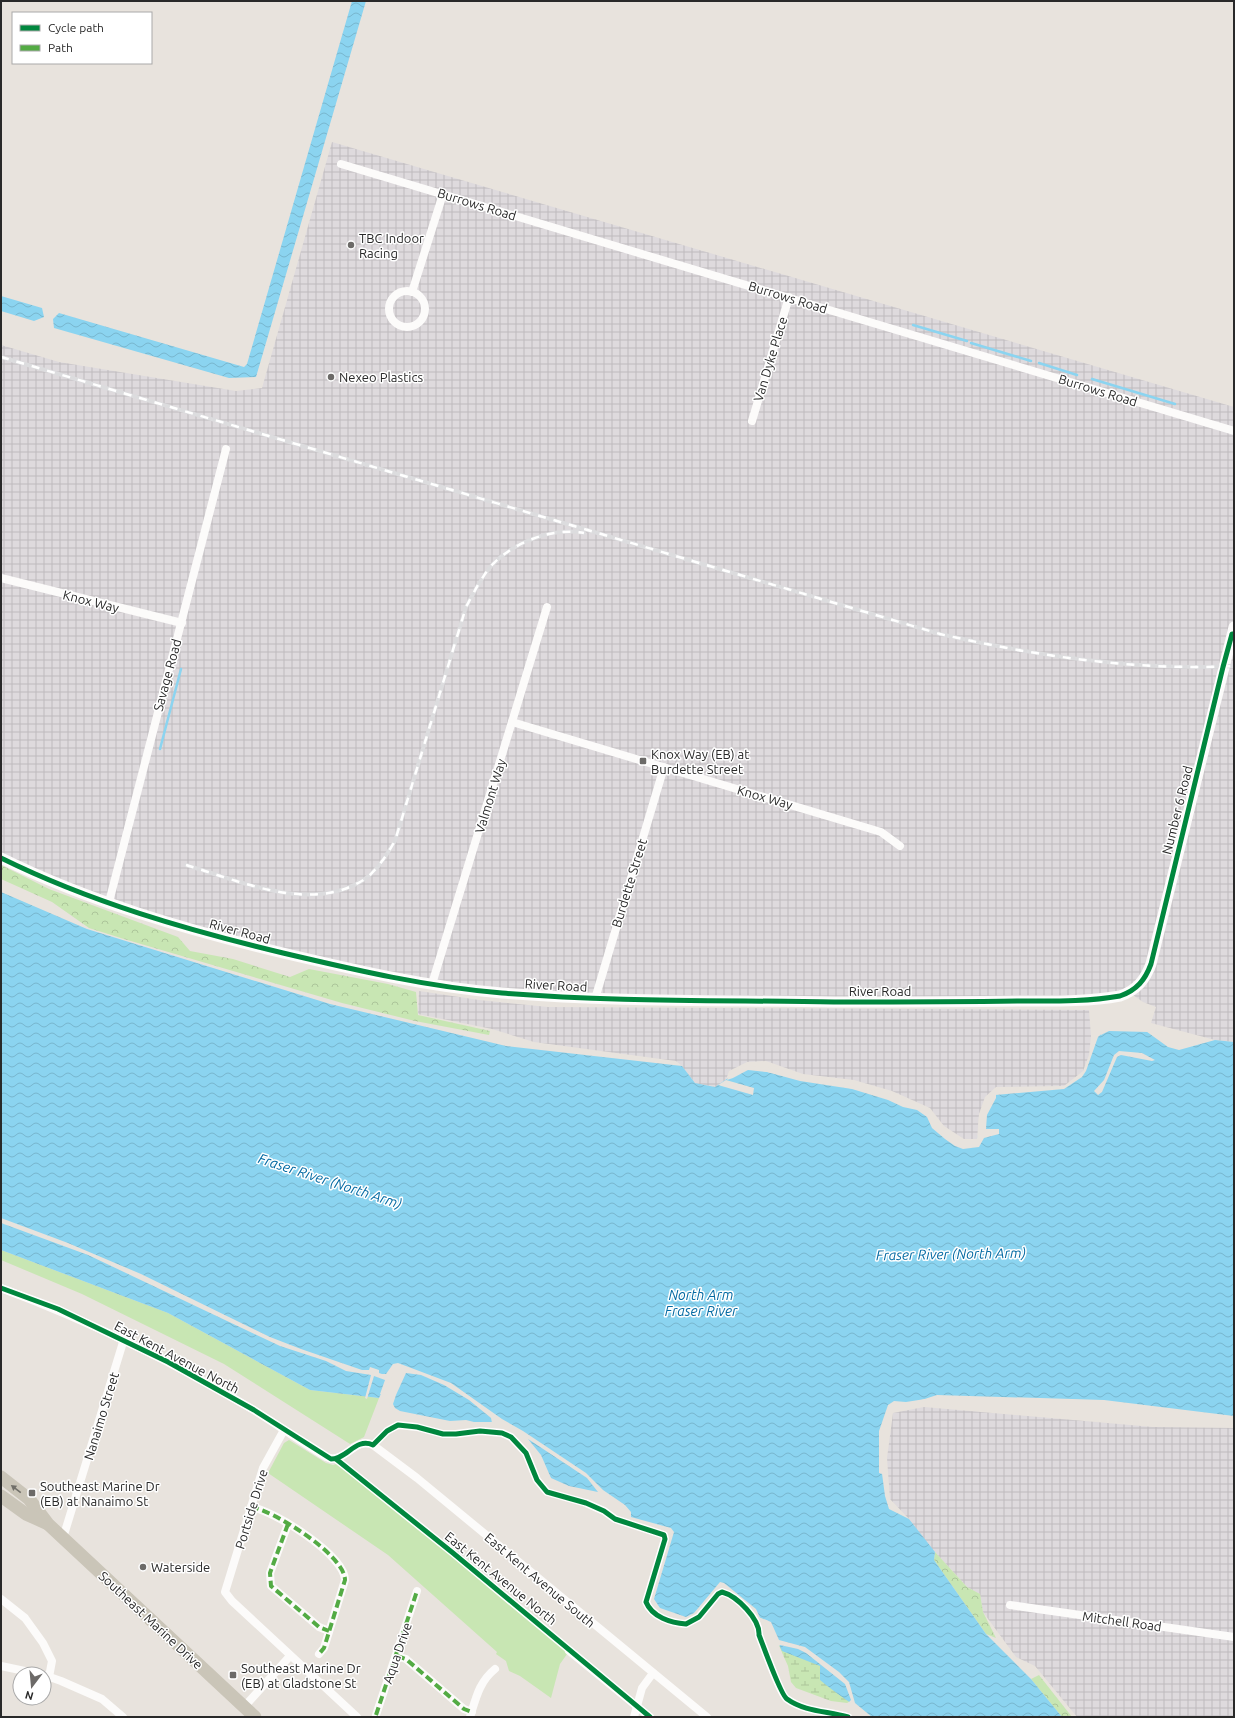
<svg xmlns="http://www.w3.org/2000/svg" width="1235" height="1718" font-family="Ubuntu,sans-serif">
	<style>
		.industrial { fill: url(#industrial-grid) }
		.forest { fill: url(#forest-crowns) }
		.wetland { fill: url(#wetland-marsh) }
		.park { fill: #c8e6b3 }
		.water { fill: url(#water-waves) }
		.pier { fill: #e8e3dd; fill-rule: evenodd }
		.lines { fill: none; stroke-linecap: round; stroke-linejoin: round }
		.stream { stroke: #8bd4f0; stroke-width: 2.5 }
		.street { stroke: #fcfbfa; stroke-width: 8 }
		.secondary { stroke: #fcfbfa; stroke-width: 11 }
		.primary { stroke: #cac5b8; stroke-width: 13 }
		.rail-casing { stroke: #dcdcde; stroke-width: 4 }
		.rail { stroke: #fff; stroke-width: 2.5; stroke-dasharray: 8; stroke-linecap: butt }
		.quiet { stroke: #53ab44; stroke-width: 4; stroke-dasharray: 8 4; stroke-linecap: butt }
		.cycleway-casing { stroke: #fff; stroke-width: 8 }
		.cycleway { stroke: #00873e; stroke-width: 5 }
		.oneway { fill: #716f69 }
		.poi-dot { fill: #6c6a68; stroke: #fff; stroke-width: 1.5 }
		.labels { text-anchor: middle; dominant-baseline: central; stroke-width: 3; stroke-linejoin: round; paint-order: stroke }
		.street-label { font-size: 13px; fill: #292929; stroke: #fff }
		.poi-label { font-size: 13px; fill: #292929; stroke: #fff; text-anchor: start }
		.water-label { font-size: 14px; font-style: italic; fill: #036aa3; stroke: #fff }
	</style>
	<defs>
		<pattern id="industrial-grid" width="8" height="8" patternUnits="userSpaceOnUse"><rect width="8" height="8" fill="#dedadd"/><path d="M0 4h8M4 0v8" fill="none" stroke="#bebbbe"/></pattern>
		<pattern id="forest-crowns" width="20" height="18" patternUnits="userSpaceOnUse"><rect width="20" height="18" fill="#c8e6b3"/><path d="M2 6a3 3 0 1 1 6 0M12 15a3 3 0 1 1 6 0" fill="none" stroke="#acc59a"/></pattern>
		<pattern id="wetland-marsh" width="20" height="14" patternUnits="userSpaceOnUse"><rect width="20" height="14" fill="#c8e6b3"/><path d="M1 5h8M5 5V1M11 12h8M15 12V8" fill="none" stroke="#acc59a"/></pattern>
		<pattern id="water-waves" width="16" height="10" patternUnits="userSpaceOnUse"><rect width="16" height="10" fill="#8bd4f0"/><path d="M0 5q4-4 8 0t8 0" fill="none" stroke="#78b6ce"/></pattern>
	</defs>
	<rect width="100%" height="100%" fill="#e8e3dd"/>
	<!-- industrial -->
	<g class="industrial">
		<polygon points="332,142 1234,407 1234,1042 1215,1040 1151,1023 1156,1007 1143,1002 1130,993 1120,996 595,999 432,984 186,927 1,858 1,345 59,362 236,391 262,388"/>
		<polygon points="419,991 479,1000 548,1007 1089,1010 1091,1036 1089,1055 1083,1071 1064,1086 996,1087 985,1097 979,1114 978,1129 999,1129 977,1139 964,1139 944,1126 930,1108 892,1091 854,1080 803,1074 766,1061 747,1062 729,1071 726,1080 715,1087 695,1083 682,1066 676,1061 534,1042 492,1029 418,1014"/>
		<polygon points="924,1407 1153,1427 1234,1428 1234,1717 1077,1717 1035,1666 1016,1657 983,1612 980,1594 967,1587 924,1540 909,1519 890,1499 887,1458 893,1413"/>
	</g>
	<!-- forest -->
	<g class="forest">
		<polygon points="1,865 49,889 178,937 190,951 233,959 290,977 309,969 388,984 416,992 418,1015 490,1031 489,1035 415,1021 342,1003 124,939 89,928 52,902 1,879"/>
		<polygon points="935,1552 967,1587 980,1594 983,1612 996,1638 986,1634 934,1560"/>
		<polygon points="1039,1675 1072,1717 1062,1717 1031,1679"/>
	</g>
	<!-- wetland -->
	<polygon class="wetland" points="780,1644 798,1649 838,1677 851,1701 847,1703 831,1701 796,1688 791,1682 788,1666 779,1646"/>
	<!-- park -->
	<g class="park">
		<polygon points="1,1250 168,1313 310,1390 379,1398 364,1437 350,1444 224,1364 82,1294 1,1260"/>
		<polygon points="289,1440 326,1463 333,1465 342,1462 389,1498 572,1647 560,1664 551,1698 520,1676 509,1671 506,1661 496,1654 497,1652 388,1555 268,1473 284,1443"/>
	</g>
	<!-- water -->
	<g class="water">
		<polygon points="352,1 366,1 256,377 229,378 54,328 53,319 59,313 244,367 247,364"/>
		<polygon points="1,296 42,308 44,317 34,321 1,311"/>
		<path d="M1,892L87,929L330,1004L506,1046L682,1066L695,1083L715,1087L737,1072L747,1068L890,1096L921,1111L954,1139L960,1142L977,1141L981,1116L995,1095L1064,1089L1082,1077L1086,1071L1098,1037L1107,1029H1143L1168,1047L1179,1050L1215,1040L1234,1042V1416L1104,1400L937,1395L906,1405L893,1407L888,1411L882,1435L881,1466L885,1496L889,1509L909,1519L935,1552L934,1560L986,1634L1031,1679L1062,1717H870C854,1704 836,1694 820,1680V1666L782,1651L768,1621L754,1615L729,1592L716,1593L685,1622L655,1612L648,1601L668,1536L663,1530L632,1520L629,1515L600,1496L553,1482L535,1449L525,1437L512,1427L497,1422H448L398,1413L391,1406L405,1370L398,1366L394,1367L379,1398L310,1390L168,1313L1,1250Z"/>
	</g>
	<!-- pier -->
	<g class="pier">
		<polygon points="1106,1027 1143,1027 1148,1032 1109,1031 1101,1035 1100,1032"/>
		<polygon points="1119,1051 1142,1053 1155,1060 1152,1061 1121,1055 1117,1057 1102,1092 1098,1095 1094,1091 1104,1080 1114,1055"/>
		<polygon points="750,1066 779,1069 799,1075 840,1082 890,1094 928,1113 955,1138 961,1140 977,1139 979,1115 983,1105 996,1093 996,1098 987,1115 986,1129 999,1129 999,1134 984,1138 979,1147 963,1149 955,1146 945,1139 932,1128 927,1117 917,1110 903,1107 888,1100 852,1089 800,1081 767,1072 748,1070 733,1078 727,1080 729,1075 734,1071"/>
		<polygon points="726,1080 754,1088 753,1095 718,1085"/>
		<path d="M1,1218L68,1243L141,1274L270,1337L301,1349L362,1370H369L370,1367L379,1370V1373L382,1374H386L393,1364L398,1363L451,1383L502,1419L523,1431L586,1473L603,1490L625,1505L631,1512V1517L671,1528L674,1532L654,1599L660,1608L686,1617L694,1613L720,1582L724,1583L756,1609L761,1620L753,1616L728,1594L717,1595L698,1619L685,1624L654,1614L646,1601L666,1536L662,1531L632,1522L629,1516L599,1497L563,1489L552,1484L545,1476L535,1452L520,1434L509,1427L492,1423L491,1418L469,1400L444,1385L421,1375L406,1373L396,1395L393,1404L395,1408L400,1411L450,1421L466,1420L478,1423L448,1424L397,1414L390,1408L389,1402L403,1371L398,1368L395,1369L383,1395L380,1394L385,1380L374,1376L367,1399L365,1398L371,1375L346,1371L326,1361L280,1346L88,1255L1,1223ZM528,1439L587,1478L598,1492L569,1486L551,1478L541,1455Z"/>
		<polygon points="925,1399 928,1400 907,1407 894,1408 890,1412 884,1436 883,1471 882,1474 879,1473 879,1431 888,1405 894,1401 906,1402"/>
		<polygon points="764,1619 771,1622 779,1640 805,1647 839,1672 849,1682 855,1703 872,1717 867,1717 848,1703 851,1700 845,1684 806,1653 798,1649 780,1645 779,1646 782,1653 781,1653"/>
	</g>
	<g class="lines">
		<!-- stream -->
		<g class="stream">
			<polyline points="913,325 967,341"/>
			<polyline points="971,343 1031,361"/>
			<polyline points="1039,363 1077,375"/>
			<polyline points="1092,379 1175,404"/>
			<polyline points="160,749 181,669"/>
		</g>
		<!-- street -->
		<g class="street">
			<polyline points="341,164 1234,431"/>
			<circle cx="407" cy="309" r="18"/>
			<polyline points="412,292 443,194"/>
			<polyline points="752,421 789,297"/>
			<polyline points="1,578 182,623"/>
			<polyline points="512,722 881,832 900,846"/>
			<polyline points="109,902 226,449"/>
			<polyline points="432,984 547,607"/>
			<polyline points="595,999 664,767"/>
			<path d="M1,1288C89,1321 172,1361 252,1409C278,1425 301,1442 326,1457C346,1465 354,1436 373,1445L417,1478L707,1717"/>
			<polyline points="284,1430 263,1468 225,1592 232,1601 357,1717"/>
			<path d="M251,1507C273,1510 345,1555 345,1580L324,1648L319,1654"/>
			<polyline points="288,1524 270,1573 271,1586 319,1627 329,1631"/>
			<polyline points="63,1538 124,1339"/>
			<polyline points="1,1599 25,1618 43,1643 52,1661 49,1677"/>
			<polyline points="1010,1605 1234,1637"/>
			<polyline points="569,1651 650,1717"/>
			<polyline points="397,1656 406,1659 464,1709 472,1712"/>
			<polyline points="1,1666 39,1674"/>
			<polyline points="44,1675 61,1681 102,1699 123,1717"/>
			<polyline points="244,1707 290,1656"/>
			<polyline points="376,1715 417,1591"/>
			<path d="M470,1717C476,1698 479,1682 495,1669"/>
			<polyline points="634,1717 642,1688 653,1673"/>
		</g>
		<!-- secondary -->
		<path class="secondary" d="M1,858C90,902 187,930 283,953C355,970 428,987 502,993C612,1002 724,1000 834,1002C895,1002 956,1002 1017,1001C1051,1001 1087,1002 1120,996C1137,990 1145,980 1151,964L1234,627"/>
		<!-- primary -->
		<g class="primary">
			<polyline points="1,1477 29,1499 48,1524 255,1717"/>
			<polyline points="1,1496 26,1514 46,1523"/>
		</g>
		<!-- rail casing -->
		<g class="rail-casing">
			<g id="rail">
				<path d="M1,357L940,634C1036,656 1135,671 1234,666"/>
				<path d="M186,865C240,881 307,912 360,882C376,873 386,856 395,841L466,607C474,592 481,578 492,565C514,542 553,527 584,533"/>
			</g>
		</g>
		<!-- rail -->
		<use href="#rail" class="rail"/>
		<!-- quiet -->
		<g class="quiet">
			<path d="M251,1507C273,1510 345,1555 345,1580L324,1648L319,1654"/>
			<polyline points="288,1524 270,1573 271,1586 319,1627 329,1631"/>
			<polyline points="397,1656 406,1659 464,1709 472,1712"/>
			<polyline points="376,1715 417,1591"/>
		</g>
		<!-- cycleway casing -->
		<g class="cycleway-casing">
			<g id="cycleway">
				<path d="M1,858C90,902 187,930 283,953C355,970 428,987 502,993C612,1002 724,1000 834,1002C895,1002 956,1002 1017,1001C1051,1001 1087,1002 1120,996C1137,990 1145,980 1151,964L1223,667L1232,634H1234"/>
				<path d="M1,1288L58,1309L168,1362L254,1410L331,1459C347,1459 356,1437 373,1445L387,1431L398,1425L417,1427L443,1434H456L480,1431L502,1433L511,1437L526,1453L537,1480L547,1492L586,1503L604,1511L615,1519L664,1535L665,1539L646,1602C652,1617 671,1623 686,1624L699,1617L718,1594L722,1592C737,1596 760,1619 759,1635C763,1645 781,1696 787,1699C805,1712 828,1711 848,1717"/>
				<polyline points="336,1459 453,1553 650,1717"/>
			</g>
		</g>
		<!-- cycleway -->
		<use href="#cycleway" class="cycleway"/>
	</g>
	<!-- one-way arrows -->
	<defs><path id="oneway-solid" d="M-6-.8H1V-3.2L6.5 0L1 3.2V.8H-6Z"/></defs>
	<use class="oneway" href="#oneway-solid" transform="translate(16 1489) rotate(-143)"/>
	<!-- markers -->
	<g class="poi-dot">
		<circle cx="351" cy="245" r="4"/>
		<circle cx="331" cy="377" r="4"/>
		<rect x="639" y="757" width="8" height="8" rx="2"/>
		<rect x="28" y="1489" width="8" height="8" rx="2"/>
		<circle cx="143" cy="1567" r="4"/>
		<rect x="229" y="1671" width="8" height="8" rx="2"/>
	</g>
	<g class="labels">
		<!-- street labels -->
		<g class="street-label">
			<text transform="translate(477 204) rotate(17)">Burrows Road</text>
			<text transform="translate(788 297) rotate(17)">Burrows Road</text>
			<text transform="translate(770 359) rotate(-73)">Van Dyke Place</text>
			<text transform="translate(1098 390) rotate(17)">Burrows Road</text>
			<text transform="translate(91 601) rotate(14)">Knox Way</text>
			<text transform="translate(167 675) rotate(-75)">Savage Road</text>
			<text transform="translate(490 796) rotate(-73)">Valmont Way</text>
			<text transform="translate(765 797) rotate(16)">Knox Way</text>
			<text transform="translate(1177 810) rotate(-76)">Number 6 Road</text>
			<text transform="translate(629 883) rotate(-73)">Burdette Street</text>
			<text transform="translate(240 931) rotate(15)">River Road</text>
			<text transform="translate(556 985) rotate(3)">River Road</text>
			<text x="880" y="991">River Road</text>
			<text transform="translate(177 1357) rotate(28)">East Kent Avenue North</text>
			<text transform="translate(101 1416) rotate(-73)">Nanaimo Street</text>
			<text transform="translate(251 1509) rotate(-73)">Portside Drive</text>
			<text transform="translate(501 1578) rotate(39)">East Kent Avenue North</text>
			<text transform="translate(540 1580) rotate(40)">East Kent Avenue South</text>
			<text transform="translate(151 1620) rotate(43)">Southeast Marine Drive</text>
			<text transform="translate(1122 1621) rotate(8)">Mitchell Road</text>
			<text transform="translate(397 1653) rotate(-71)">Aqua Drive</text>
		</g>
		<!-- poi labels -->
		<g class="poi-label">
			<text x="359" y="238">TBC Indoor<tspan x="359" dy="15">Racing</tspan></text>
			<text x="339" y="377">Nexeo Plastics</text>
			<text x="651" y="754">Knox Way (EB) at<tspan x="651" dy="15">Burdette Street</tspan></text>
			<text x="40" y="1486">Southeast Marine Dr<tspan x="40" dy="15">(EB) at Nanaimo St</tspan></text>
			<text x="151" y="1567">Waterside</text>
			<text x="241" y="1668">Southeast Marine Dr<tspan x="241" dy="15">(EB) at Gladstone St</tspan></text>
		</g>
		<!-- water labels -->
		<g class="water-label">
			<text transform="translate(330 1181) rotate(18)">Fraser River (North Arm)</text>
			<text transform="translate(951 1254) rotate(-1)">Fraser River (North Arm)</text>
			<text x="701" y="1295">North Arm<tspan x="701" dy="16">Fraser River</tspan></text>
		</g>
	</g>
	<!-- border -->
	<rect width="1235" height="1718" fill="none" stroke="#292929" stroke-width="4"/>
	<!-- legend -->
	<rect x="12" y="12" width="140" height="52" fill="#ffffff" stroke="#a9a9a9"/>
	<rect x="20" y="25" width="20" height="6" fill="#00873e" stroke="#a9a9a9"/>
	<text x="48" y="32" font-size="12" fill="#292929">Cycle path</text>
	<rect x="20" y="45" width="20" height="6" fill="#53ab44" stroke="#a9a9a9"/>
	<text x="48" y="52" font-size="12" fill="#292929">Path</text>
	<!-- north arrow -->
	<g transform="translate(32 1686) rotate(196)"><circle r="19" fill="#ffffff" stroke="#a9a9a9"/>
	<path d="M0-3L7 15L0 10L-7 15Z" fill="#6c6a68"/>
	<text y="-6" font-size="11" font-weight="bold" text-anchor="middle" fill="#292929">N</text>
	</g>
</svg>
